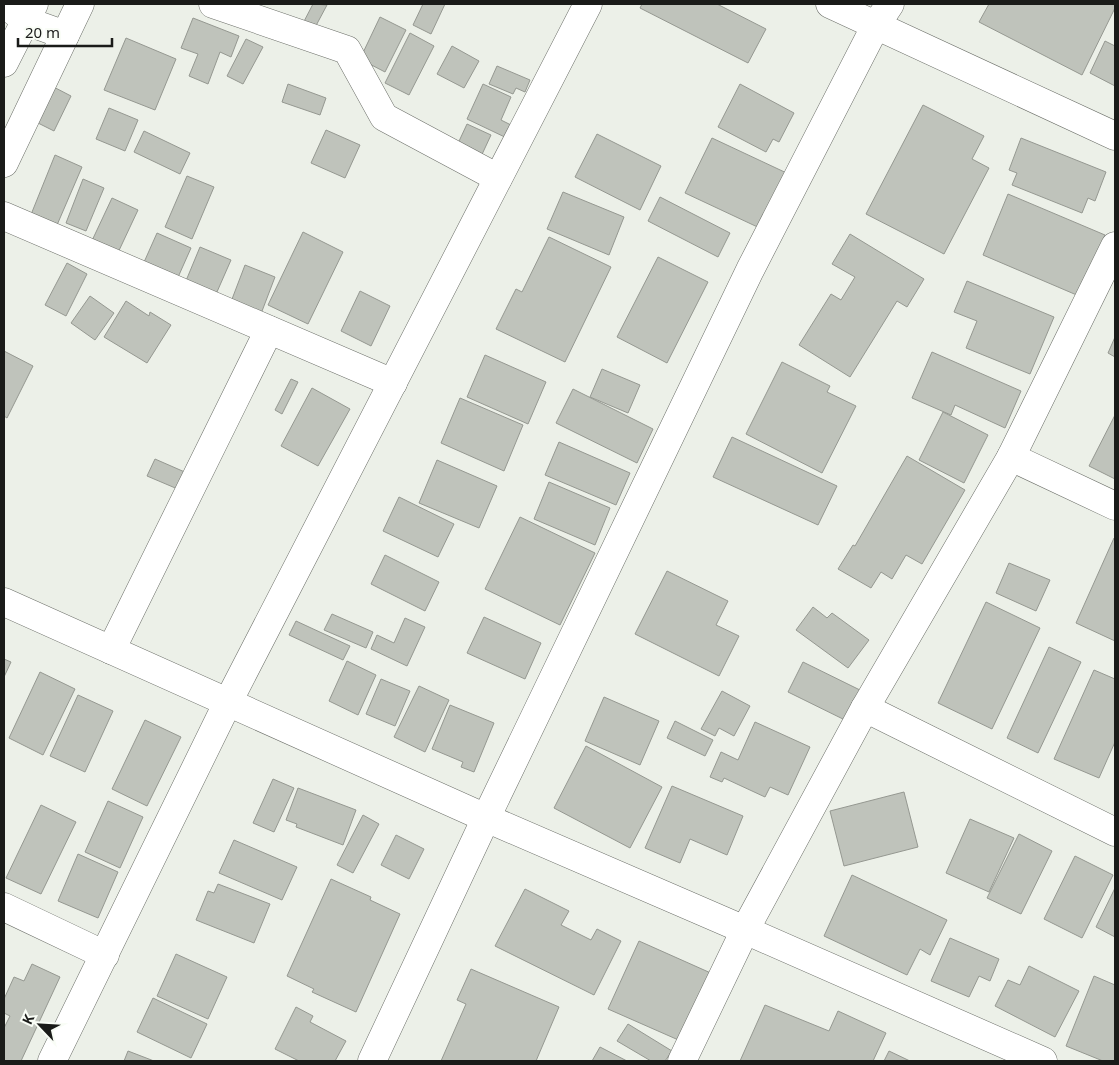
<svg xmlns="http://www.w3.org/2000/svg" width="1119" height="1065" font-family="'Noto Sans',sans-serif">
	<style>
		.building { fill: #bfc3bb; stroke: #959891 }
		.lines { fill: none; stroke-linecap: round; stroke-linejoin: round }
		.street-casing { stroke: #6c6f69; stroke-width: 29 }
		.secondary-casing { stroke: #6c6f69; stroke-width: 29 }
		.street { stroke: #fff; stroke-width: 28 }
		.secondary { stroke: #fff; stroke-width: 28 }
	</style>
	<rect width="100%" height="100%" fill="#ecf0e8"/>
	<!-- building -->
	<g class="building">
		<polygon points="313,4 327,5 311,35 300,29"/>
		<polygon points="423,4 445,4 431,34 413,25"/>
		<polygon points="642,4 717,4 766,29 748,63 640,8"/>
		<polygon points="989,4 1115,4 1115,8 1082,75 979,22"/>
		<polygon points="380,17 406,30 385,72 360,59"/>
		<polygon points="193,18 239,36 231,57 220,52 208,84 189,76 198,54 181,48"/>
		<polygon points="410,33 434,46 409,95 385,83"/>
		<polygon points="126,38 176,59 155,110 104,90"/>
		<polygon points="246,39 263,47 243,84 227,76"/>
		<polygon points="1105,41 1115,46 1115,86 1090,73"/>
		<polygon points="452,46 479,61 464,88 437,74"/>
		<polygon points="497,66 530,80 525,92 516,88 513,94 489,84"/>
		<polygon points="44,82 71,96 54,131 26,117"/>
		<polygon points="288,84 326,98 320,115 282,102"/>
		<polygon points="483,84 511,97 501,120 517,128 511,140 467,119"/>
		<polygon points="740,84 794,113 779,142 773,139 766,152 718,127"/>
		<polygon points="923,105 984,136 972,159 989,168 944,254 866,214"/>
		<polygon points="109,108 138,120 125,151 96,139"/>
		<polygon points="467,124 491,135 478,163 454,152"/>
		<polygon points="326,130 360,145 345,178 311,163"/>
		<polygon points="144,131 190,153 180,174 134,152"/>
		<polygon points="597,134 661,166 640,210 575,177"/>
		<polygon points="712,138 793,176 766,231 685,193"/>
		<polygon points="1021,138 1106,172 1095,201 1088,198 1082,213 1012,185 1017,173 1009,170"/>
		<polygon points="55,155 82,167 54,232 28,222"/>
		<polygon points="187,176 214,187 192,239 165,227"/>
		<polygon points="83,179 104,188 86,231 66,223"/>
		<polygon points="563,192 624,217 609,255 547,229"/>
		<polygon points="1008,194 1105,235 1079,296 983,255"/>
		<polygon points="660,197 730,233 718,257 648,221"/>
		<polygon points="112,198 138,210 115,259 89,247"/>
		<polygon points="303,232 343,252 308,324 268,305"/>
		<polygon points="157,233 191,248 175,284 141,269"/>
		<polygon points="850,234 924,279 907,307 897,301 850,377 799,345 831,294 841,300 855,277 832,264"/>
		<polygon points="549,237 611,267 565,362 496,329 516,289 522,292"/>
		<polygon points="200,247 231,260 213,301 183,288"/>
		<polygon points="658,257 708,282 667,363 617,337"/>
		<polygon points="67,263 87,274 66,316 45,305"/>
		<polygon points="245,265 275,277 259,319 229,307"/>
		<polygon points="967,281 1054,317 1030,374 966,348 977,321 954,312"/>
		<polygon points="360,291 390,306 371,346 341,331"/>
		<polygon points="90,296 114,313 95,340 71,323"/>
		<polygon points="126,301 149,316 150,312 171,325 147,363 104,337"/>
		<polygon points="1115,337 1115,357 1108,353"/>
		<polygon points="4,351 33,366 7,418 4,416"/>
		<polygon points="932,352 1021,391 1005,428 955,405 951,415 912,398"/>
		<polygon points="485,355 546,382 528,424 467,397"/>
		<polygon points="782,362 830,386 827,392 856,406 822,473 746,434"/>
		<polygon points="602,369 640,385 628,413 590,397"/>
		<polygon points="291,379 298,382 282,414 275,410"/>
		<polygon points="312,388 350,409 318,466 281,446"/>
		<polygon points="573,389 653,429 637,463 556,423"/>
		<polygon points="460,398 523,425 504,471 441,443"/>
		<polygon points="943,412 988,435 964,483 919,460"/>
		<polygon points="1115,415 1115,479 1089,466"/>
		<polygon points="732,437 837,486 818,525 713,477"/>
		<polygon points="559,442 630,473 616,505 545,475"/>
		<polygon points="907,456 965,490 922,564 906,555 892,579 881,572 871,588 838,569 853,545 855,546"/>
		<polygon points="155,459 187,473 180,490 147,476"/>
		<polygon points="437,460 497,486 479,528 419,503"/>
		<polygon points="549,482 610,508 595,545 534,519"/>
		<polygon points="399,497 454,524 438,557 383,531"/>
		<polygon points="520,517 595,553 560,625 485,589"/>
		<polygon points="1114,538 1115,538 1115,641 1076,623"/>
		<polygon points="385,555 439,582 425,611 371,584"/>
		<polygon points="1009,563 1050,580 1036,611 996,593"/>
		<polygon points="667,571 728,601 716,625 739,636 719,676 635,634"/>
		<polygon points="986,602 1040,628 992,729 938,703"/>
		<polygon points="813,607 827,618 832,613 869,640 848,668 796,630"/>
		<polygon points="332,614 373,632 366,648 324,630"/>
		<polygon points="484,617 541,643 525,679 467,653"/>
		<polygon points="405,618 425,627 407,666 371,649 377,635 394,643"/>
		<polygon points="296,621 350,646 343,660 289,635"/>
		<polygon points="1049,647 1081,662 1038,753 1007,738"/>
		<polygon points="4,659 11,662 4,677"/>
		<polygon points="347,661 376,675 358,715 329,701"/>
		<polygon points="803,662 864,692 849,722 788,692"/>
		<polygon points="1094,670 1115,679 1115,742 1099,778 1054,759"/>
		<polygon points="40,672 75,689 43,755 9,738"/>
		<polygon points="381,679 410,691 395,726 366,714"/>
		<polygon points="419,686 449,700 425,752 394,737"/>
		<polygon points="722,691 750,706 734,736 719,728 715,736 701,729"/>
		<polygon points="78,695 113,711 85,772 50,756"/>
		<polygon points="604,697 659,721 640,765 585,741"/>
		<polygon points="450,705 494,723 474,772 461,767 463,762 432,749"/>
		<polygon points="145,720 181,737 147,806 112,789"/>
		<polygon points="675,721 713,740 705,756 667,738"/>
		<polygon points="755,722 810,747 788,795 770,787 765,797 724,778 722,782 710,777 721,752 738,760"/>
		<polygon points="586,746 662,787 630,848 554,808"/>
		<polygon points="273,779 294,788 274,832 253,823"/>
		<polygon points="672,786 743,816 727,855 690,839 680,863 645,848"/>
		<polygon points="298,788 356,810 343,845 296,827 297,824 286,820"/>
		<polygon points="904,792 918,847 844,866 830,811"/>
		<polygon points="108,801 143,817 120,868 85,852"/>
		<polygon points="41,805 76,822 41,894 6,878"/>
		<polygon points="363,815 379,824 353,873 337,865"/>
		<polygon points="970,819 1014,838 989,892 946,873"/>
		<polygon points="1019,834 1052,851 1021,914 987,898"/>
		<polygon points="396,835 424,849 409,879 381,865"/>
		<polygon points="234,840 297,867 282,900 219,873"/>
		<polygon points="78,854 118,872 98,918 58,901"/>
		<polygon points="1075,856 1113,875 1082,938 1044,919"/>
		<polygon points="852,875 947,920 930,955 920,949 907,975 824,936"/>
		<polygon points="331,879 371,897 370,900 400,914 356,1012 312,992 314,989 287,976"/>
		<polygon points="218,884 270,904 254,943 196,920 208,891 214,893"/>
		<polygon points="1115,888 1115,937 1096,927"/>
		<polygon points="525,889 569,911 561,925 591,940 597,929 621,941 594,995 495,946"/>
		<polygon points="950,938 999,959 990,981 979,976 969,997 931,981"/>
		<polygon points="639,941 713,974 683,1042 608,1009"/>
		<polygon points="176,954 227,977 208,1019 157,996"/>
		<polygon points="32,964 60,977 21,1061 4,1061 4,1028 10,1016 4,1013 4,999 14,977 24,981"/>
		<polygon points="1029,966 1079,991 1055,1037 995,1006 1008,980 1020,985"/>
		<polygon points="471,969 559,1007 536,1061 441,1061 466,1004 457,1000"/>
		<polygon points="1094,976 1115,985 1115,1061 1103,1061 1066,1046"/>
		<polygon points="153,998 207,1024 191,1058 137,1032"/>
		<polygon points="765,1005 829,1031 838,1011 886,1033 873,1061 740,1061"/>
		<polygon points="296,1007 313,1016 310,1022 346,1041 335,1061 299,1061 275,1049"/>
		<polygon points="628,1024 672,1051 665,1061 651,1061 617,1041"/>
		<polygon points="600,1047 627,1061 592,1061"/>
		<polygon points="128,1051 154,1061 124,1061"/>
		<polygon points="889,1051 910,1061 884,1061"/>
	</g>
	<g class="lines">
		<!-- street casing -->
		<g class="street-casing">
			<g id="street">
				<polyline points="5,4 26,21 65,35"/>
				<polyline points="213,4 347,50 384,117 498,178"/>
				<polyline points="830,4 1115,136"/>
				<polyline points="4,216 393,383"/>
				<polyline points="1011,457 1115,506"/>
				<polyline points="4,602 486,818 745,930 1043,1061"/>
				<polyline points="111,650 269,330"/>
				<polyline points="865,708 1115,832"/>
				<polyline points="4,907 105,955"/>
				<polyline points="52,1061 228,702 588,4"/>
				<polyline points="372,1061 486,818 750,270 876,25 890,4"/>
				<polyline points="682,1061 745,930 865,708 1011,457 1115,246"/>
			</g>
		</g>
		<!-- secondary casing -->
		<g class="secondary-casing">
			<g id="secondary">
				<polyline points="4,63 34,4"/>
				<polyline points="4,163 80,4"/>
			</g>
		</g>
		<!-- street -->
		<use href="#street" class="street"/>
		<!-- secondary -->
		<use href="#secondary" class="secondary"/>
	</g>
	<!-- border -->
	<rect width="1119" height="1065" fill="none" stroke="#1a1b19" stroke-width="10"/>
	<!-- north arrow -->
	<g transform="translate(40 1025) rotate(295)" stroke="#f9fdf6" stroke-width="4" paint-order="stroke">
	<path d="M0-4L9 19L0 12L-9 19Z" fill="#1a1b19"/>
	<text y="-8" font-size="14" font-weight="bold" text-anchor="middle" fill="#1a1b19">K</text>
	</g>
	<!-- scale -->
	<path d="M18 38v8h94v-8" fill="none" stroke="#1a1b19" stroke-width="2.5"/>
	<text x="25" y="38" font-size="15" fill="#1a1b19" stroke="#f9fdf6" stroke-width="4" paint-order="stroke">20 m</text>
</svg>
